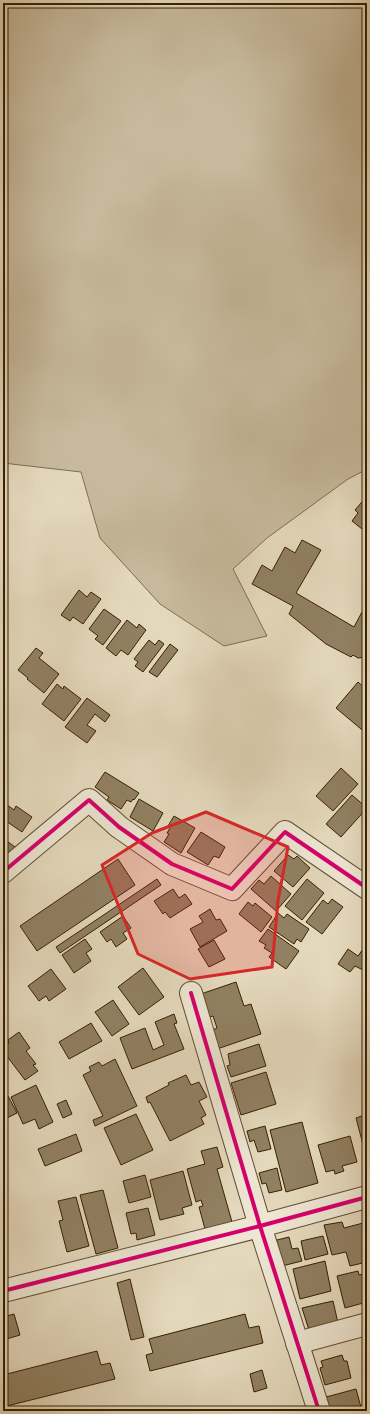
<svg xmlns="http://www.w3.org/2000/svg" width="370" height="1414" font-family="'Libre Bodoni',serif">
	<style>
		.green { fill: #c7b99c; stroke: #7f6d4e }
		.building { fill: #918062; stroke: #372100 }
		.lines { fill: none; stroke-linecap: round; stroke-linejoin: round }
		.minor-casing { stroke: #624f2f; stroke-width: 24 }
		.minor { stroke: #ede6d3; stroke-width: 22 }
		.cycleway-casing { stroke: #ede6d3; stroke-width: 6 }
		.cycleway { stroke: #d6006c; stroke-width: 4 }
		.marked { fill: #d62828; fill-opacity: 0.2; stroke: #d62828; stroke-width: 3; stroke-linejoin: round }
	</style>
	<rect width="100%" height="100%" fill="#e4d8bc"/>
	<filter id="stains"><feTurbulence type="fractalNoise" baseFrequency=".005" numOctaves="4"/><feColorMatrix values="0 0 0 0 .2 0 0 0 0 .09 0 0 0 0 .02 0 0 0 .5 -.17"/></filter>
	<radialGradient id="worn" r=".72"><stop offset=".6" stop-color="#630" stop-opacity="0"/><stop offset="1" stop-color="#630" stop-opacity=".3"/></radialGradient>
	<!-- green -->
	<polygon class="green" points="3,3 367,3 367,469 348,479 267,538 233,569 267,636 224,646 160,604 100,538 81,472 3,463"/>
	<!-- building -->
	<g class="building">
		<polygon points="367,496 367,533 352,521 358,513 355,510"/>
		<polygon points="302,540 321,550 296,593 354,627 362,612 367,605 367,657 358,658 353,655 351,657 326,644 289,614 293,606 252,584 262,565 272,571 285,547 295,553"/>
		<polygon points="79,590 87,597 91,592 101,599 83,624 73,617 70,621 61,615"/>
		<polygon points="104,609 121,621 103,645 95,639 98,636 89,629"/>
		<polygon points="127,620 137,628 139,624 146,630 128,655 121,650 116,656 106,648"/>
		<polygon points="149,640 155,645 159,640 164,644 143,672 135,666 138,662 134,659"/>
		<polygon points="170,644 178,650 157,677 149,672"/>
		<polygon points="36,648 43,653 39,658 59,674 44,693 27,679 28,678 18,670"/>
		<polygon points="358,682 367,690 366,696 367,697 367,734 336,708"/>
		<polygon points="57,684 63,689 64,686 81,699 64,721 42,704"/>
		<polygon points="87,698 110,715 105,722 95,714 87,725 96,731 87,743 65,727"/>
		<polygon points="341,768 358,784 333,811 316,796"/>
		<polygon points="105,772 139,793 134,800 133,799 131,802 127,800 121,809 107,800 109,797 95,787"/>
		<polygon points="352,795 367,808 341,837 326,824"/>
		<polygon points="139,799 163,813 153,831 130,817"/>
		<polygon points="3,802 14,810 16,806 32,817 22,832 3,819"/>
		<polygon points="174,816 195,828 181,853 164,842 169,834 167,833 170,828 168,826"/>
		<polygon points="3,830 8,833 4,839 15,847 8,857 3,854"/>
		<polygon points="201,832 225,847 219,858 214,856 208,865 187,852"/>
		<polygon points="288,855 294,859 297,856 310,868 293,887 274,871"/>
		<polygon points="118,859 135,885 37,951 20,926"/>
		<polygon points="271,876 291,894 276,911 251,889 259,880 264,884"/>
		<polygon points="157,879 161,885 60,953 56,947"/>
		<polygon points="307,879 324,893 302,920 285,906"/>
		<polygon points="173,889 179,898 185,894 192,904 170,918 165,912 163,914 154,901"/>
		<polygon points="332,899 343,907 322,934 306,922 323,900 328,904"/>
		<polygon points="248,902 253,906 255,903 272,917 261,932 239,914"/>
		<polygon points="210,909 216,920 220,919 227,931 200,947 190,929 203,922 199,916"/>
		<polygon points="278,913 284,918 287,914 309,929 301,942 297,939 294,944 269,927"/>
		<polygon points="123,916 131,928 123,933 127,939 116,947 111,939 107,942 100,932"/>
		<polygon points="268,929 299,951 286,969 269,957 272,953 264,948 266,945 259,941"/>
		<polygon points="85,939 92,949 86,953 91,961 74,973 62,955"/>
		<polygon points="214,940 225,959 209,967 198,949"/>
		<polygon points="348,949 358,956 363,949 367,951 367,966 363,970 355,966 350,972 338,964"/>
		<polygon points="143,968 164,997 139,1015 118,987"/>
		<polygon points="51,969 66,989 49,1001 46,996 39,1001 28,986"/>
		<polygon points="236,982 244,1006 251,1004 261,1034 217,1049 211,1031 217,1028 213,1016 203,1019 195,996"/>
		<polygon points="113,1000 129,1024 112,1036 95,1012"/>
		<polygon points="174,1014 177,1023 174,1024 184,1049 132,1069 120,1038 145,1028 153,1050 164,1045 155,1022"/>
		<polygon points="91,1023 102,1041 69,1059 59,1042"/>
		<polygon points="19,1032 30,1048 26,1051 36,1064 33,1065 38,1071 25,1080 3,1051 3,1047 9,1043 8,1040"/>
		<polygon points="259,1044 266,1066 231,1077 227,1066 230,1065 228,1054"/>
		<polygon points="115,1059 137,1106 95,1126 93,1120 103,1116 83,1075 91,1071 89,1067 99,1062 102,1066"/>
		<polygon points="266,1072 276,1104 241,1115 231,1083"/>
		<polygon points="186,1075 191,1085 199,1082 207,1097 199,1101 206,1115 201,1118 204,1124 170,1141 150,1102 148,1103 146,1097 169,1085 168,1083"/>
		<polygon points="36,1085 53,1122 39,1129 35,1119 23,1124 11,1097"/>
		<polygon points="8,1096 17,1113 7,1118 3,1108 3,1099"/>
		<polygon points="66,1100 72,1114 63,1118 57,1104"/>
		<polygon points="136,1114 153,1150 121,1165 104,1128"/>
		<polygon points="367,1114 367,1160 356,1118"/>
		<polygon points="302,1122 318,1183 286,1192 270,1130"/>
		<polygon points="265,1126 271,1149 258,1152 254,1140 250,1142 247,1131"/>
		<polygon points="76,1134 82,1151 45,1166 38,1149"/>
		<polygon points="350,1136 357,1162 342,1166 344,1171 335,1174 334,1170 326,1172 318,1145"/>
		<polygon points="217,1147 223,1167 217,1169 232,1222 205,1229 199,1207 203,1206 201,1200 196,1202 187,1169 205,1164 201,1151"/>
		<polygon points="277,1168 282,1190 269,1193 266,1183 262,1184 259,1173"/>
		<polygon points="183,1171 192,1205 182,1208 184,1214 160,1220 150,1180"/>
		<polygon points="145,1175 151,1197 129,1203 123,1181"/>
		<polygon points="103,1190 118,1248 96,1254 80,1195"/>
		<polygon points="76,1197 89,1246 67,1252 59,1221 63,1220 58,1201"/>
		<polygon points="148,1208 155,1235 137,1240 136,1233 131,1234 126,1213"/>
		<polygon points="342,1222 344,1228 367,1222 367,1262 350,1266 346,1252 332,1255 324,1225"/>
		<polygon points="323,1236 328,1254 305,1260 301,1241"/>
		<polygon points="289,1237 292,1249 298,1248 302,1261 282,1266 275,1243 277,1240"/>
		<polygon points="325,1261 331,1291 300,1299 293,1269"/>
		<polygon points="358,1271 359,1275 367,1273 367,1302 345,1308 337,1276"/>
		<polygon points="130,1279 144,1337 131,1340 117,1283"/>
		<polygon points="333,1301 338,1323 309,1330 302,1308"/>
		<polygon points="14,1314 20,1335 3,1340 3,1317"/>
		<polygon points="245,1314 249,1328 259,1326 263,1343 150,1371 146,1355 153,1353 149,1339"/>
		<polygon points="97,1351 101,1365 110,1363 115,1379 3,1407 3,1390 4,1390 3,1375"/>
		<polygon points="342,1355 344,1361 347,1361 351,1378 325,1385 320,1368 323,1367 321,1361"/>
		<polygon points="262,1370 267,1388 254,1392 250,1374"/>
		<polygon points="356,1389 362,1411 330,1411 326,1397"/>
	</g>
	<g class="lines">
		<!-- minor casing -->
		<g class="minor-casing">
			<g id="minor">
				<polyline points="3,872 89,800 119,827 172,864 232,889 285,832 367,888"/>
				<polyline points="191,993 260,1226 319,1411"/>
				<polyline points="3,1291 260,1226 367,1197"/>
				<polyline points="297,1343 367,1324"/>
			</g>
		</g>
		<!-- minor -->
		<use href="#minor" class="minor"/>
		<!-- cycleway casing -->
		<g class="cycleway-casing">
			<g id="cycleway">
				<polyline points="3,872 89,800 119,827 172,864 232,889 285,832 367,888"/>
				<polyline points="191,993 260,1226 319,1411"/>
				<polyline points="3,1291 260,1226 367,1197"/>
			</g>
		</g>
		<!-- cycleway -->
		<use href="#cycleway" class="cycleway"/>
	</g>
	<!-- marked area -->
	<path class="marked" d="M206,812L288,847L278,901L272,967L190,979L138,954L102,865L152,833Z"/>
	<!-- margin -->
	<rect width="370" height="1414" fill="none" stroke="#e4d8bc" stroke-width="16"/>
	<rect x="4" y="4" width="362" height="1406" fill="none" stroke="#372100" stroke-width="2"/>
	<rect x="8" y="8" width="354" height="1398" fill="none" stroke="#372100"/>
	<rect width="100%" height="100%" filter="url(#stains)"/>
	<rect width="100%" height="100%" fill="url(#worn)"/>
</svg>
